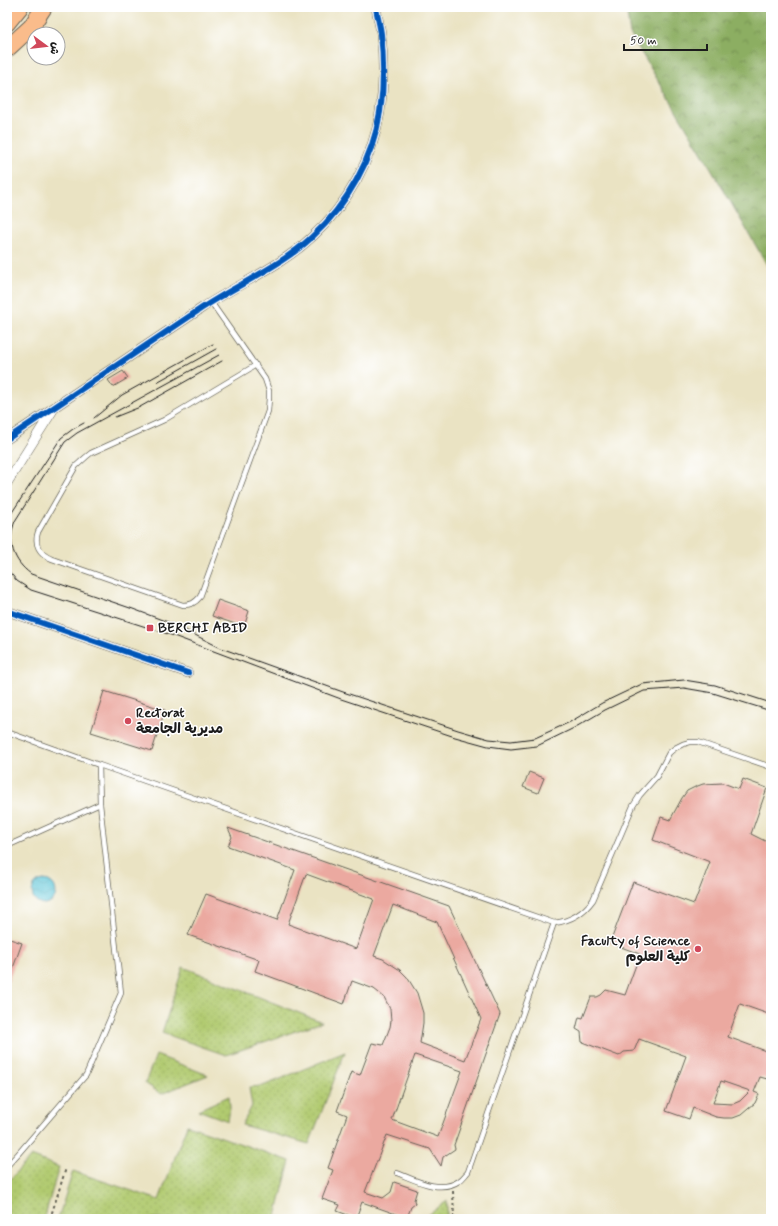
<svg xmlns="http://www.w3.org/2000/svg" width="778" height="1226" font-family="Mynerve,'Playpen Sans Arabic',sans-serif">
	<style>
		.grass { fill: url(#grass-dots); stroke: #667346 }
		.forest { fill: url(#forest-crowns); stroke: #54653f }
		.water { fill: url(#water-waves); stroke: #3b7079 }
		.building { fill: #eba9a0; fill-rule: evenodd }
		.lines { fill: none; stroke-linecap: round; stroke-linejoin: round }
		.lane-casing { stroke: #646256; stroke-width: 6 }
		.street-casing { stroke: #646256; stroke-width: 10 }
		.highway-casing { stroke: #646256; stroke-width: 18 }
		.path { stroke: #646256; stroke-width: 2; stroke-dasharray: 3 3; stroke-linecap: butt }
		.lane { stroke: #fff; stroke-width: 4.5 }
		.street { stroke: #fff; stroke-width: 9 }
		.highway { stroke: #fabc8b; stroke-width: 16 }
		.tram { stroke: #1c1c1c; stroke-width: 1 }
		.cycleway-casing { stroke: #fff; stroke-width: 8 }
		.cycleway { stroke: #0057b8; stroke-width: 6 }
		.poi-dot { fill: #d1495b; stroke: #fff; stroke-width: 1.5 }
		.labels { text-anchor: middle; dominant-baseline: central; stroke-width: 3; stroke-linejoin: round; paint-order: stroke }
		.poi-label { font-size: 14px; font-weight: bold; fill: #1c1c1c; stroke: #fff; text-anchor: start }
	</style>
	<defs>
		<pattern id="grass-dots" width="8" height="8" patternUnits="userSpaceOnUse"><rect width="8" height="8" fill="#b1ca70"/><path d="M2 2h.1M6 6h.1" fill="none" stroke="#98ad60" stroke-width="1.8" stroke-linecap="round"/></pattern>
		<pattern id="forest-crowns" width="20" height="18" patternUnits="userSpaceOnUse"><rect width="20" height="18" fill="#8cae62"/><path d="M2 6a3 3 0 1 1 6 0M12 15a3 3 0 1 1 6 0" fill="none" stroke="#728d50"/></pattern>
		<pattern id="water-waves" width="16" height="10" patternUnits="userSpaceOnUse"><rect width="16" height="10" fill="#5ac4d6"/><path d="M0 5q4-4 8 0t8 0" fill="none" stroke="#4ea8b7"/></pattern>
	</defs>
	<rect width="100%" height="100%" fill="#fff"/>
	<filter id="ink" filterUnits="userSpaceOnUse"><feTurbulence type="fractalNoise" baseFrequency=".025" numOctaves="2"/><feDisplacementMap in="SourceGraphic" scale="8" xChannelSelector="R" yChannelSelector="G"/><feConvolveMatrix kernelMatrix="1 2 1 2 8 2 1 2 1" color-interpolation-filters="sRGB"/></filter>
	<filter id="wash" filterUnits="userSpaceOnUse"><feTurbulence type="fractalNoise" baseFrequency=".012" numOctaves="4" result="noise"/><feDisplacementMap in="SourceGraphic" scale="16" xChannelSelector="R" yChannelSelector="G"/><feGaussianBlur stdDeviation="0.9" result="paint"/><feColorMatrix in="noise" values="0 0 0 0 0 0 0 0 0 0 0 0 0 0 0 0 0 1.4 0 .05"/><feComposite in="paint" operator="in"/></filter>
	<g filter="url(#wash)">
		<rect width="100%" height="100%" fill="#eae3c3"/>
		<!-- grass -->
		<g class="grass">
			<polygon points="183,967 322,1022 226,1055 162,1033"/>
			<polygon points="345,1052 309,1144 242,1125 252,1106 249,1087 263,1086"/>
			<polygon points="156,1055 208,1075 161,1094 145,1083"/>
			<polygon points="229,1096 230,1108 228,1121 198,1110"/>
			<polygon points="187,1125 290,1161 276,1216 288,1219 58,1219 73,1171 159,1200"/>
			<polygon points="31,1156 59,1167 44,1219 7,1219 7,1183"/>
			<polygon points="447,1201 447,1219 423,1219"/>
		</g>
		<!-- forest -->
		<polygon class="forest" points="626,7 771,7 771,272 712,170 630,34"/>
		<!-- water -->
		<circle class="water" cx="44" cy="892" r="12"/>
		<g id="blocks">
			<!-- building -->
			<g class="building">
				<polygon points="123,371 128,378 113,387 108,380"/>
				<polygon points="218,600 249,611 244,627 212,616"/>
				<polygon points="104,691 165,710 152,751 91,732"/>
				<polygon points="529,772 544,778 538,793 523,787"/>
				<path d="M743,779L767,788L751,834L771,844V1015L740,1004L728,1037L771,1053V1080L760,1077L754,1092L759,1094L755,1103L741,1115L733,1118H724L716,1117L693,1108L689,1119L666,1111L686,1056L639,1039L634,1051L624,1052L619,1056L582,1042L581,1032L576,1029L579,1017L583,1018L591,997H597L601,995L606,990L625,995L640,954L610,943L633,882L694,904L710,862L653,840L661,817L670,820L682,798L687,791L695,787L703,784L723,783L739,789ZM721,1081L750,1091L740,1101L733,1104L713,1103Z"/>
				<path d="M228,828L449,906L500,1014L454,1145L455,1149L443,1157L441,1166L430,1149L387,1135L365,1192L383,1198L391,1192L394,1182L417,1190L414,1200L415,1204L411,1207L407,1218L362,1202L356,1218L337,1211L340,1205L322,1199L333,1170L328,1168L347,1115L337,1111L351,1072L360,1075L372,1043L383,1045L390,1027L391,1021L390,1009L384,997L374,989L352,981L344,1004L255,971L259,960L188,935L206,894L277,920L295,870L228,846L232,837ZM306,874L374,899L356,949L288,924ZM393,905L437,922L481,1019L465,1060L420,1043L423,1023V1013L417,993L407,977L400,970L383,959L374,956ZM415,1055L462,1071L438,1137L392,1120Z"/>
				<polygon points="7,938 22,943 8,982 7,981"/>
			</g>
		</g>
	</g>
	<g filter="url(#ink)">
		<use href="#blocks" fill-opacity="0" stroke="#646256" stroke-width="1"/>
		<g class="lines">
			<!-- lane casing -->
			<g class="lane-casing">
				<g id="lane">
					<path d="M211,302L265,379L269,391V398L268,411L200,597C195,603 191,605 183,605L52,559C39,554 34,544 38,532L76,466L86,457L91,453L164,420L256,365"/>
					<polyline points="7,732 99,765 100,804 7,846"/>
					<path d="M99,765L554,923C571,921 583,914 593,900L633,806L640,795L657,776L669,753L675,748L683,744L690,742H698L771,767"/>
					<polyline points="7,1166 18,1154 86,1075 121,993 100,804"/>
					<path d="M397,1173C415,1180 440,1194 459,1181C463,1179 465,1175 468,1172L554,923"/>
				</g>
			</g>
			<!-- street casing -->
			<g class="street-casing">
				<g id="street">
					<path d="M7,439C72,395 137,351 202,308C238,284 280,267 312,237C347,205 373,159 380,112C384,86 384,60 381,34C380,25 377,16 376,7"/>
					<polyline points="7,483 53,410"/>
					<polyline points="7,611 188,673"/>
				</g>
			</g>
			<!-- highway casing -->
			<g class="highway-casing">
				<g id="highway">
					<polyline points="7,23 20,7"/>
					<polyline points="7,49 31,27 44,7"/>
				</g>
			</g>
			<!-- path -->
			<g class="path">
				<polyline points="453,1191 454,1219"/>
				<polyline points="50,1219 66,1168"/>
			</g>
			<!-- lane -->
			<use href="#lane" class="lane"/>
			<!-- street -->
			<use href="#street" class="street"/>
			<!-- highway -->
			<use href="#highway" class="highway"/>
			<!-- tram -->
			<g class="tram">
				<path d="M219,355L77,433L65,442L15,521C7,542 13,561 31,574L133,609L173,624L221,648L343,692L458,730L489,739L511,741L535,738L570,722L602,703L642,684L684,680L715,685L771,703"/>
				<polyline points="157,382 216,349"/>
				<polyline points="115,417 140,407 222,361"/>
				<polyline points="94,418 122,395 213,344"/>
				<polyline points="7,520 61,438 73,429 84,423"/>
				<polyline points="7,569 17,581 31,590 171,635 341,699 455,737 488,746 511,749 537,746 574,728 605,710 644,691 684,688 713,693 771,711"/>
			</g>
			<!-- cycleway casing -->
			<g class="cycleway-casing">
				<g id="cycleway">
					<path d="M7,439C72,395 137,351 202,308C238,284 280,267 312,237C347,205 373,159 380,112C384,86 384,60 381,34C380,25 377,16 376,7"/>
					<polyline points="7,611 188,673"/>
				</g>
			</g>
			<!-- cycleway -->
			<use href="#cycleway" class="cycleway"/>
		</g>
	</g>
	<!-- markers -->
	<g class="poi-dot">
		<rect x="146" y="624" width="8" height="8" rx="2"/>
		<circle cx="128" cy="721" r="4"/>
		<circle cx="698" cy="949" r="4"/>
	</g>
	<g class="labels">
		<!-- poi labels -->
		<g class="poi-label">
			<text x="158" y="628">BERCHI ABID</text>
			<text x="136" y="713">Rectorat<tspan x="136" dy="16">مديرية الجامعة</tspan></text>
			<text x="690" y="941" text-anchor="end">Faculty of Science<tspan x="690" dy="16">كلية العلوم</tspan></text>
		</g>
	</g>
	<!-- margin -->
	<rect width="778" height="1226" fill="none" stroke="#fff" stroke-width="24"/>
	<!-- north arrow -->
	<g transform="translate(46 46) rotate(105)"><circle r="19" fill="#ffffff" stroke="#a4a4a4"/>
	<path d="M0-3L7 15L0 10L-7 15Z" fill="#d1495b"/>
	<text y="-6" font-size="11" font-weight="bold" text-anchor="middle" fill="#1c1c1c">ش</text>
	</g>
	<!-- scale -->
	<path d="M624 44v6h83v-6" fill="none" stroke="#1c1c1c" stroke-width="2"/>
	<text x="630" y="44" font-size="12" fill="#1c1c1c" stroke="#ffffff" stroke-width="3" paint-order="stroke">50 m</text>
</svg>
